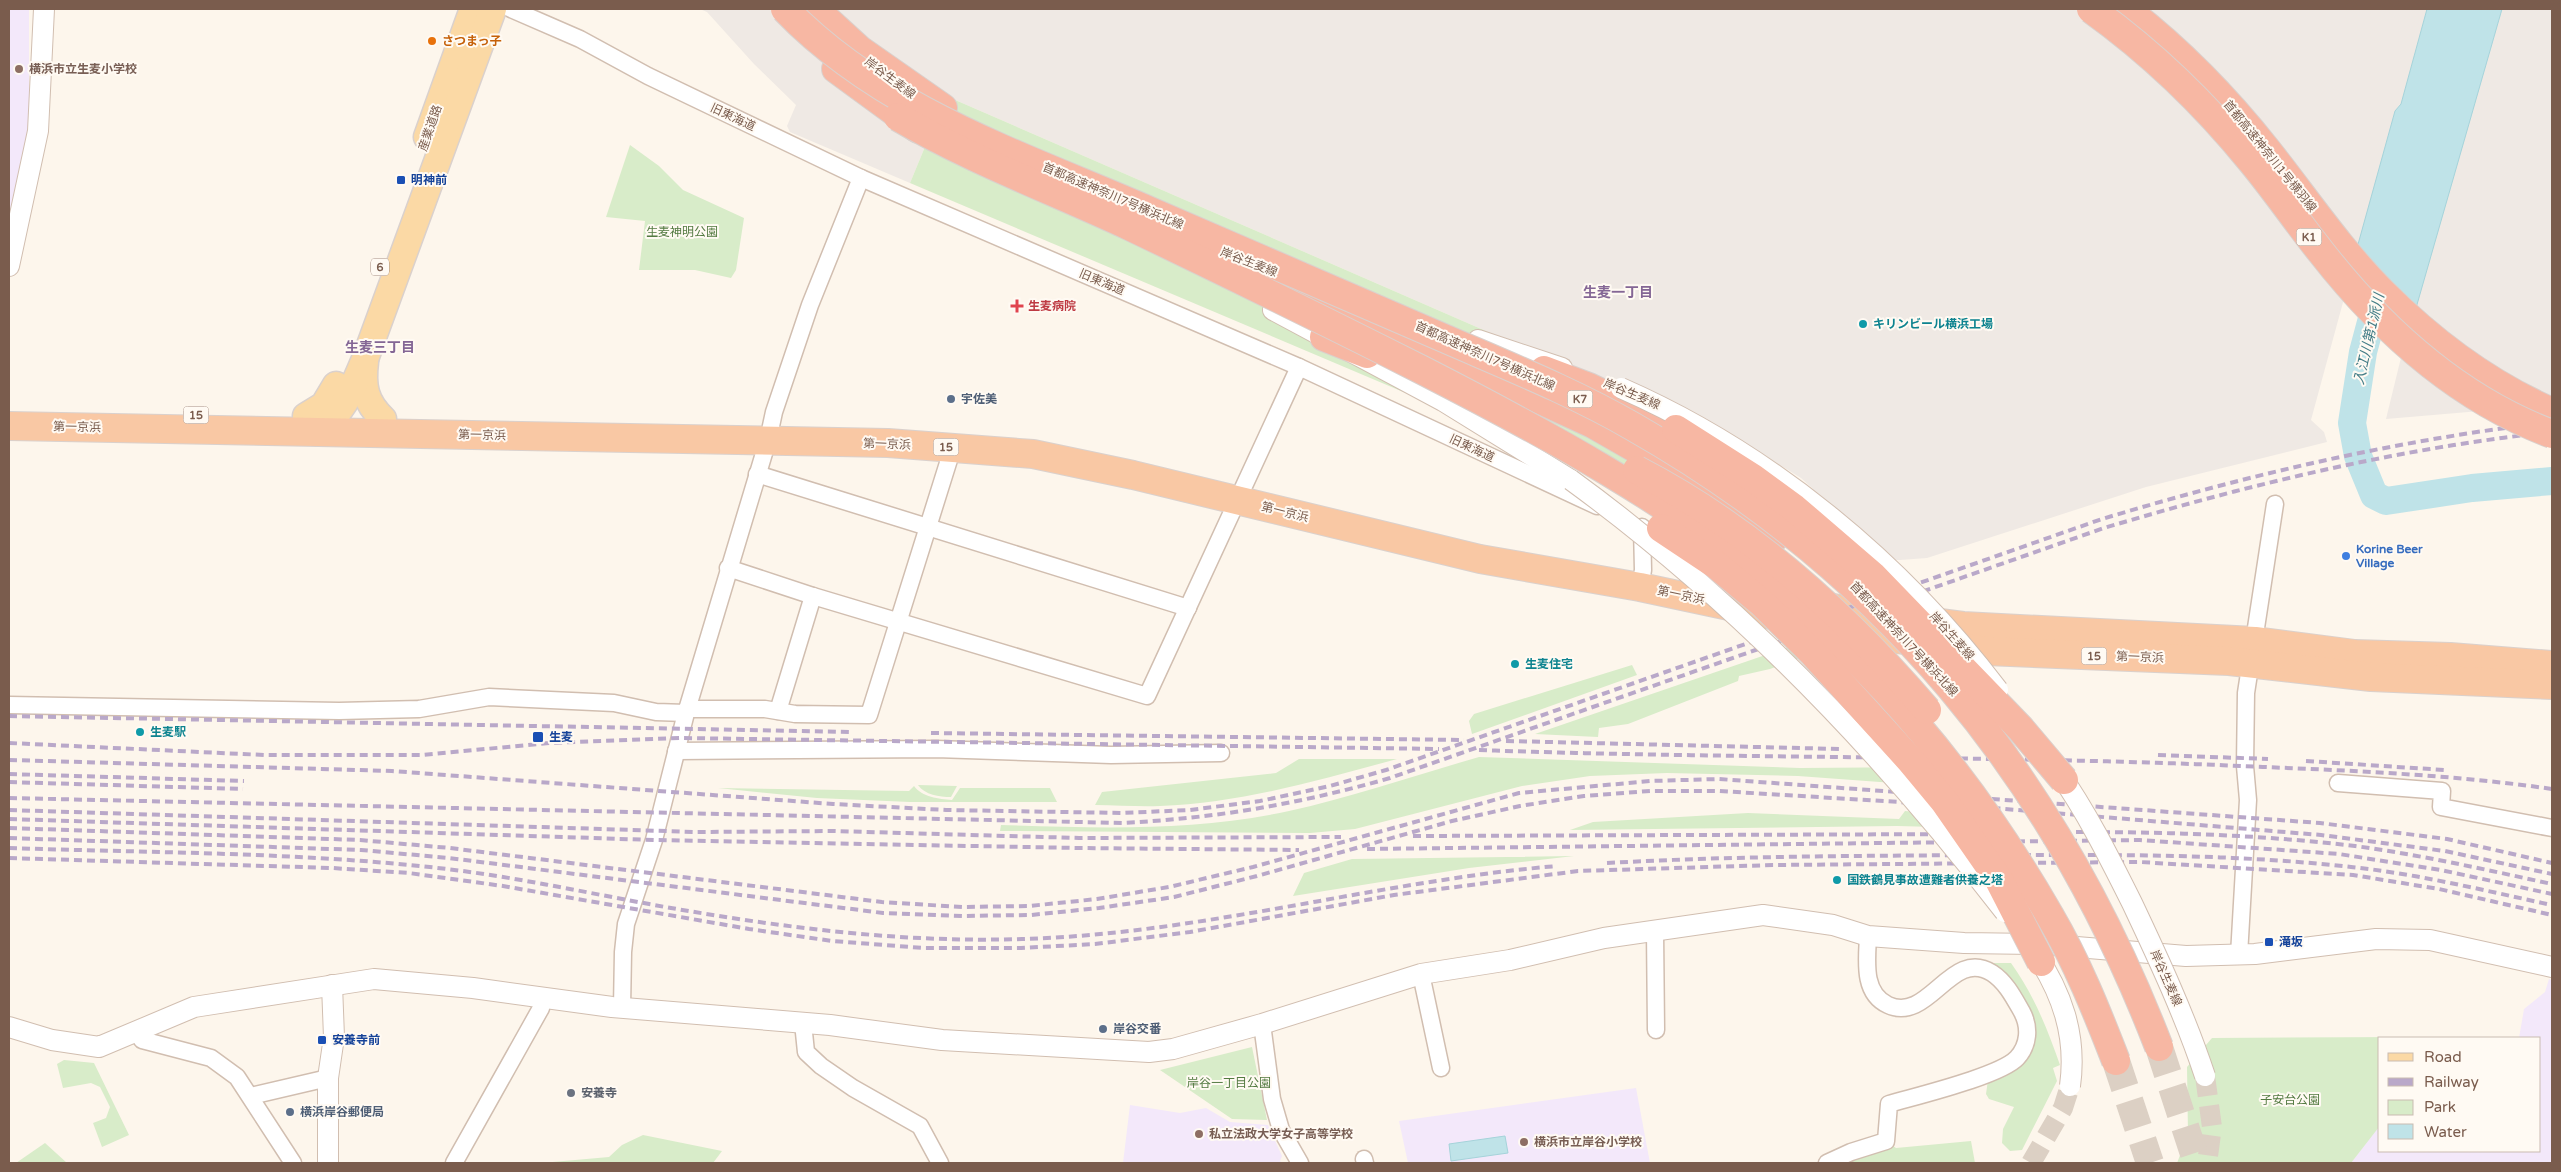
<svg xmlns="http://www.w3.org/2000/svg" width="2561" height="1172" font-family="'Varela Round','Noto Sans JP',sans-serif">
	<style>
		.industrial { fill: #efe9e4 }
		.education { fill: #f3e8fa }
		.green { fill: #d8ecc9 }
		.water { fill: #bfe3e8; stroke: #a5d3da }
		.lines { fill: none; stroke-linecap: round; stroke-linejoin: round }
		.river { stroke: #bfe3e8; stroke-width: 28 }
		.tertiary-tunnel { stroke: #dcd0c4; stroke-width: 20; stroke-dasharray: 20 10; stroke-linecap: butt }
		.motorway-tunnel { stroke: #dcd0c4; stroke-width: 28; stroke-dasharray: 28 14; stroke-linecap: butt }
		.minor-casing { stroke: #d1beb0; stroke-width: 19 }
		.tertiary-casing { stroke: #d1beb0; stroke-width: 22 }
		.primary-casing { stroke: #dad1cd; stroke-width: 29 }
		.trunk-casing { stroke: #dad1cd; stroke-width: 30 }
		.motorway-casing { stroke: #dad1cd; stroke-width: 30 }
		.minor { stroke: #fff; stroke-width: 16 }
		.tertiary { stroke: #fff; stroke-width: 20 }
		.primary { stroke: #fbd9a5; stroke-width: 26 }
		.trunk { stroke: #f9c8a4; stroke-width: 28 }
		.motorway { stroke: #f7b7a3; stroke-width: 28 }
		.rail { stroke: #b9a8c9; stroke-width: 4; stroke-dasharray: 8 5; stroke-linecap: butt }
		.tertiary-bridge-casing { stroke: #d1beb0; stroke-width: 22; stroke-linecap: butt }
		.motorway-bridge-casing { stroke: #dad1cd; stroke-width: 30; stroke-linecap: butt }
		.tertiary-bridge { stroke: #fff; stroke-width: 20 }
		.motorway-bridge { stroke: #f7b7a3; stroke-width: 28 }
		.food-dot { fill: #e8710a; stroke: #fffaf3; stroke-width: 2 }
		.education-dot { fill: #8d6e63; stroke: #fffaf3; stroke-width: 2 }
		.transit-dot { fill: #1a4fb4; stroke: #fffaf3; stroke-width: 2 }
		.health-dot { fill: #e0444e; stroke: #fffaf3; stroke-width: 2 }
		.culture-dot { fill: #0f9aa8; stroke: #fffaf3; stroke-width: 2 }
		.service-dot { fill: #5c6f8a; stroke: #fffaf3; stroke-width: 2 }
		.shop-dot { fill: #3f7fe0; stroke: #fffaf3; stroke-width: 2 }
		.worship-dot { fill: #6b7280; stroke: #fffaf3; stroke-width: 2 }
		.labels { text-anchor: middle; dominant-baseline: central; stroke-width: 4; stroke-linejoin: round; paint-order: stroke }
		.shield { fill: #fffaf3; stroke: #a28b7f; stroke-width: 1 }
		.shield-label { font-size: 11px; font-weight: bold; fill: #7a5c4d }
		.food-label { font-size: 12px; font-weight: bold; fill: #c56008; stroke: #fffaf3; text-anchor: start }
		.education-label { font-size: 12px; font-weight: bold; fill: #785e54; stroke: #fffaf3; text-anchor: start }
		.street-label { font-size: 12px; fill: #7a5c4d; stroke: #fffaf3 }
		.transit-label { font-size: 12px; font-weight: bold; fill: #164399; stroke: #fffaf3; text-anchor: start }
		.park-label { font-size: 12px; fill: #537a41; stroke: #fffaf3 }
		.health-label { font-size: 12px; font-weight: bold; fill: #be3a42; stroke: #fffaf3; text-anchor: start }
		.culture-label { font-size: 12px; font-weight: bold; fill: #0d838f; stroke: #fffaf3; text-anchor: start }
		.service-label { font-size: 12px; font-weight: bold; fill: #4e5e75; stroke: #fffaf3; text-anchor: start }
		.shop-label { font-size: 12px; font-weight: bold; fill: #366cbe; stroke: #fffaf3; text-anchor: start }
		.worship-label { font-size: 12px; font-weight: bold; fill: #5b616d; stroke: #fffaf3; text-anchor: start }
		.neighbourhood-label { font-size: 14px; font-weight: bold; fill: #846695; stroke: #fffaf3 }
		.water-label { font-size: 14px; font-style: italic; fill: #437c86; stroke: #fffaf3 }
	</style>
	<rect width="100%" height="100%" fill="#fdf6ec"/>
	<!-- industrial -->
	<g class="industrial">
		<polygon points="700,9 2427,9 2401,104 2395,111 2311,420 2324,432 2327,442 2146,487 1927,558 1900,560 1887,560 1820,502 1812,488 1801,478 1748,445 946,96 910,183 790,132 787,126 796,105 754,64 707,12"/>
		<polygon points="2502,9 2552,9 2552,405 2386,419 2407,333"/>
	</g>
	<!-- education -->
	<g class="education">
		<polygon points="9,9 29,9 29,128 9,219"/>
		<polygon points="2549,979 2552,980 2552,1163 2351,1163 2378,1127 2380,1121 2380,1151 2540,1151 2540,1038 2519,1038 2524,1009 2545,992"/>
		<polygon points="1636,1088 1650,1163 1408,1163 1399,1121"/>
		<polygon points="1130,1105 1180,1113 1206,1108 1230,1122 1268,1125 1282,1156 1280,1161 1282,1163 1123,1163"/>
	</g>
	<!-- green -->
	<g class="green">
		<polygon points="946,96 1748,445 1722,527 910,183"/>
		<polygon points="630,145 659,166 683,190 744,218 736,270 731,278 695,270 639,270 645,221 606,217"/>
		<polygon points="1812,639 1822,650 1770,669 1739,676 1738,681 1628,724 1599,728 1598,737 1535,734"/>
		<polygon points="1632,665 1637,675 1472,734 1469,721 1474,714"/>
		<path d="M1479,757L1800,768L1933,767L1948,787L1798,776L1667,773L1590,776L1522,786L1355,829L1310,833L1000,831L1001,825C1096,828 1194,832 1289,811C1353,797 1416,775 1479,757Z"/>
		<path d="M1299,759H1397C1320,780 1241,803 1160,806C1139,807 1117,805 1095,805L1102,792L1276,773Z"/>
		<path d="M918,785L957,786L951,797C939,797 925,795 918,785Z"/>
		<path d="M914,786C922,797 939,799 952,800L960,788H1050L1057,802H910L817,798L718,788L909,791Z"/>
		<polygon points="1905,811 1967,817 1975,828 1897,826 1570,830 1593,822 1748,813 1899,819"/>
		<polygon points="1574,856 1469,868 1293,896 1304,873 1352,859"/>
		<path d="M1989,963H2011C2034,995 2047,1028 2060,1065L2053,1068L2057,1081L2022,1150L2010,1151L2002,1143L2003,1129L2014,1107L1989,1099L1986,1094L1988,1080C2031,1061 2051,1047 2021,1001C2011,986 2003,974 1989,963Z"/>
		<polygon points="2403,1037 2380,1038 2379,1127 2351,1163 2177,1163 2188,1135 2187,1067 2212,1038"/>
		<polygon points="1252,1047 1267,1120 1232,1119 1160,1070"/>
		<polygon points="64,1060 94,1063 129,1135 102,1147 93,1123 106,1118 110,1107 100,1087 91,1083 63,1088 57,1064"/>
		<polygon points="643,1135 722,1151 713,1163 541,1163 609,1157 622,1145"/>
		<polygon points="1886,1141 1896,1148 1971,1141 1975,1163 1827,1163"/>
		<polygon points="45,1143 67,1163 16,1163"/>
	</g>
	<!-- water -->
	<g class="water">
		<polygon points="2427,9 2502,9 2416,308 2357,248 2395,111 2401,104"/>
		<polygon points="1505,1136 1508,1153 1451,1161 1449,1144"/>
	</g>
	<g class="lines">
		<!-- river -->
		<polyline class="river" points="2379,292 2363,352 2352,423 2358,456 2374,495 2386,501 2472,488 2552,481"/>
		<!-- tertiary-tunnel -->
		<g class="tertiary-tunnel">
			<polyline points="2205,1076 2212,1127 2207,1163"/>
			<polyline points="2031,1163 2063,1108 2070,1086"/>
		</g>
		<!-- motorway-tunnel -->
		<g class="motorway-tunnel">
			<polyline points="2159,1047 2197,1163"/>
			<polyline points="2116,1061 2150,1163"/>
		</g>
		<!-- minor casing -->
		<g class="minor-casing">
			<g id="minor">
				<polyline points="511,9 580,39 648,76 861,178 1299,367 1597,506"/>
				<polyline points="757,474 1188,608"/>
				<polyline points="728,568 813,596 1147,696 1299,367"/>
				<polyline points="1640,587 1643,570 1642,527"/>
				<polyline points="9,705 339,711 419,709 489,697 614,703 656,712 686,713"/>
				<polyline points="687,709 765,709 795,714 869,715 953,447"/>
				<polyline points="778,711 813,596"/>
				<polyline points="676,751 936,749 1111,755 1221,753"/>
				<polyline points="2338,783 2442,791 2441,807 2552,828"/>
				<polyline points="1655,931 1656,1030"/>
				<polyline points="2239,955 2248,800 2245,766 2246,693 2275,504"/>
				<polyline points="1421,974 1441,1068"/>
				<polyline points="622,1008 623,952 626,924 654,840 686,713 768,440 774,412 810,305 861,178"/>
				<polyline points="803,1023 806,1052 821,1066 853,1088 920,1126 940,1163"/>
				<polyline points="1262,1024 1272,1099 1281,1130 1300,1163"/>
				<polyline points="137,1032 142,1040 211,1058 237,1077 293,1163"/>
				<polyline points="251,1096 328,1078"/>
				<polyline points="1364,1159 1365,1163"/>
				<polyline points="454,1163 541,1008 543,999"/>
				<path d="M1827,1163L1851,1152L1886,1141L1889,1104C1916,1096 2000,1076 2017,1058C2029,1045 2030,1027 2022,1012C2014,998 2006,982 1992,973C1951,947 1929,1024 1888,1005C1862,993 1867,960 1868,936"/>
			</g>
		</g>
		<!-- tertiary casing -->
		<g class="tertiary-casing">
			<g id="tertiary">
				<polyline points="9,266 38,131 44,9"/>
				<polyline points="1273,310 1443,401 1571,480"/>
				<polyline points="1478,340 1562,368"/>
				<polyline points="9,1027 52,1040 99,1047 194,1007 374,979 473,988 612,1007 830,1025 942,1040 1149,1052 1173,1049 1262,1024 1421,974 1510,960 1604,938 1763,915 1833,925 1868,936 1964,943 2040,944 2186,956 2255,954 2376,939 2430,940 2552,967"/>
				<polyline points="328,1163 328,1078 334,1037 332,985"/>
			</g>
		</g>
		<!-- primary casing -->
		<g class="primary-casing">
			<g id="primary">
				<polyline points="427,137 473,9"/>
				<path d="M365,362C362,386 365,402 383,419"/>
				<polyline points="306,416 324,405 336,385"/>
				<path d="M317,432C343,415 353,387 365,359L493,9"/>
			</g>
		</g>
		<!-- trunk casing -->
		<g class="trunk-casing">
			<g id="trunk">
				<polyline points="9,426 888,443 1033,454 1133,475 1480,559 1640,587 1785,618"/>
				<polyline points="1817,605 1855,612 1963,626 2255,641 2355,654 2450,657 2551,665"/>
				<polyline points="1844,632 1986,651 2229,661 2371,677 2552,685"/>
			</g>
		</g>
		<!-- motorway casing -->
		<g class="motorway-casing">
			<g id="motorway">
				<polyline points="815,9 860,50 943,108"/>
				<path d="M2126,9C2179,50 2225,97 2267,150C2305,198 2340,250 2383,293C2433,343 2488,384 2552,412"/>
				<polyline points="836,69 918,129"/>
				<polyline points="1302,291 1593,424 1689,479 1774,538"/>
				<polyline points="1324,337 1367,354"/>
				<polyline points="1544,370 1589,387 1676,429"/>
			</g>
		</g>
		<!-- minor -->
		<use href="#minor" class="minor"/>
		<!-- tertiary -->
		<use href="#tertiary" class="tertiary"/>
		<!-- primary -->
		<use href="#primary" class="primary"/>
		<!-- trunk -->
		<use href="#trunk" class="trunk"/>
		<!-- motorway -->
		<use href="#motorway" class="motorway"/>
		<!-- rail -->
		<g class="rail">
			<polyline points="9,716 851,732"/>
			<polyline points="931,733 1464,740"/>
			<polyline points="1506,741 1841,749"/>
			<polyline points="9,743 264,755 422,755 549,743 680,738 1439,749"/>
			<path d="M1479,750C1725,759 1972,755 2218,765C2330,770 2442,773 2552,789"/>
			<polyline points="2158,755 2268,759"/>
			<path d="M9,760L392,771L833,804L946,810L1122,813L1190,810L1260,801L1330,786L1386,770L2102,519C2251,474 2397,440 2552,422"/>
			<polyline points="2306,761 2445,770"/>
			<polyline points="9,774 244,781"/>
			<polyline points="9,782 243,789"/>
			<path d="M9,798L1123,823C1217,818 1299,804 1390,778L2104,528C2251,484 2400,448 2552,432"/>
			<polyline points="9,810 695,832 833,831 1079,838 1341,837"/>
			<polyline points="9,819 654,840 1078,848 1299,850"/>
			<polyline points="9,828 360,840 450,848 882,902 962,907 1029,906 1097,899 1169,887 1253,867 1519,793 1650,781 1719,779 2320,823 2447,839 2552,863"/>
			<path d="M2076,832C2169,832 2263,835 2355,846C2422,855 2487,870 2552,884"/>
			<polyline points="1413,836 1973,834"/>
			<polyline points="9,838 361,850 449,858 883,913 962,916 1031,915 1099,908 1174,897 1257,876 1452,821 1520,806 1584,796 1650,791 1719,791 1981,807 2321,835 2445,851 2552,874"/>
			<path d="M9,848C155,853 302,852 447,869C522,878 597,895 671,908C786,928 905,943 1022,939C1202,934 1378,881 1557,866"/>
			<polyline points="1367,849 2140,840 2339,854 2441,870 2552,894"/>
			<polyline points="9,858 332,868 409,873 503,886 749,929 832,941 923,948 1021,948 1095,944 1190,932 1394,895 1578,871 1773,865 2140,862 2353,875 2439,889 2552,915"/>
			<path d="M1607,863C1731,856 1855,856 1979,855C2103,855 2227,853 2351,867C2419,874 2486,891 2552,905"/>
		</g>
		<!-- tertiary-bridge casing -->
		<g class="tertiary-bridge-casing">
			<g id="tertiary-bridge">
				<path d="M1621,388C1769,453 1900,561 1998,690"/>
				<path d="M1571,480C1737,601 1880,750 2005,912"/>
				<path d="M2057,770C2086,811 2109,857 2132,903C2159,960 2185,1016 2205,1076"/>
				<path d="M2034,951C2062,993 2077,1035 2070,1086"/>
			</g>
		</g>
		<!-- motorway-bridge casing -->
		<g class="motorway-bridge-casing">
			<g id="motorway-bridge">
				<path d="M785,9C883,111 1024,156 1150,211C1249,254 1347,296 1446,339C1508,366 1573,392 1632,426C1886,570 2054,775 2159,1047"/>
				<path d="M2091,9C2151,52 2205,104 2252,162C2276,191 2297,222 2321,252C2382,330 2458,399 2552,434"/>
				<path d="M898,117C971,160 1052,190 1129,226C1227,273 1325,321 1422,370C1545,433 1668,500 1775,587C1887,677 1979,792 2050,916C2077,962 2097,1012 2116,1061"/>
				<polyline points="1676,429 1753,478 1794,508 1872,575 2020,728 2064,780"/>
				<path d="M1637,470C1751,529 1845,614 1927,710"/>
				<polyline points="1661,528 1715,564 1762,603 1813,653 1910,760 1944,801 1999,880 2041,962"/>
			</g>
		</g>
		<!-- tertiary-bridge -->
		<use href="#tertiary-bridge" class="tertiary-bridge"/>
		<!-- motorway-bridge -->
		<use href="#motorway-bridge" class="motorway-bridge"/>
	</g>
	<!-- markers -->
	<circle class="food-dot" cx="432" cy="41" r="5"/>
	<g class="education-dot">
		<circle cx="19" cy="69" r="5"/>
		<circle cx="1199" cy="1134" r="5"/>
		<circle cx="1524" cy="1142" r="5"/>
	</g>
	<g class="transit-dot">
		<rect x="396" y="175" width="10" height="10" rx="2.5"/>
		<rect x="532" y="731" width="12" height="12" rx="2.5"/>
		<rect x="2264" y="937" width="10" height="10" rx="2.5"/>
		<rect x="317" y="1035" width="10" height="10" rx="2.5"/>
	</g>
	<path class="health-dot" d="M1014.5 298.5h5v5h5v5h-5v5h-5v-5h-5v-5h5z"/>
	<g class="culture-dot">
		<circle cx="1863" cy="324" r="5"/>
		<circle cx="1515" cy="664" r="5"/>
		<circle cx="140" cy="732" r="5"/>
		<circle cx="1837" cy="880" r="5"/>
	</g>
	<g class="service-dot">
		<circle cx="951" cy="399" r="5"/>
		<circle cx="1103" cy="1029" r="5"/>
		<circle cx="290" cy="1112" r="5"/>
	</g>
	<circle class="shop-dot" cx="2346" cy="556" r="5"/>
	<circle class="worship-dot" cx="571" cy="1093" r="5"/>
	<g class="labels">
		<!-- shield labels -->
		<g class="shield">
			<rect x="2296.5" y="228.5" width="25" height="17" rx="4"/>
			<rect x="371" y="258.5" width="18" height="17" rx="4"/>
			<rect x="1567.5" y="390.5" width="25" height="17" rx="4"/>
			<rect x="183.5" y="406.5" width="25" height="17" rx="4"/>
			<rect x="933.5" y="438.5" width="25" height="17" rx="4"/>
			<rect x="2081.5" y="647.5" width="25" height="17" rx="4"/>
		</g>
		<g class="shield-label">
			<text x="2309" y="237">K1</text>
			<text x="380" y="267">6</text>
			<text x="1580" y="399">K7</text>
			<text x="196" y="415">15</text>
			<text x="946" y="447">15</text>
			<text x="2094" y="656">15</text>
		</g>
		<!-- food labels -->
		<g class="food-label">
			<text x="442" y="41">さつまっ子</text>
		</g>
		<!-- education labels -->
		<g class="education-label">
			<text x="29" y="69">横浜市立生麦小学校</text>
			<text x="1209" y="1134">私立法政大学女子高等学校</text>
			<text x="1534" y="1142">横浜市立岸谷小学校</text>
		</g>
		<!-- street labels -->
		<g class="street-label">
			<text transform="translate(890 78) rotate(37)">岸谷生麦線</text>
			<text transform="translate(733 117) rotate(25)">旧東海道</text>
			<text transform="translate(430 128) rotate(-71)">産業道路</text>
			<text transform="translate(2270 156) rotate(51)">首都高速神奈川1号横羽線</text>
			<text transform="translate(1113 196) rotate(23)">首都高速神奈川7号横浜北線</text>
			<text transform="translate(1249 262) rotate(21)">岸谷生麦線</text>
			<text transform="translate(1102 282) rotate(23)">旧東海道</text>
			<text transform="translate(1485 356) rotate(24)">首都高速神奈川7号横浜北線</text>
			<text transform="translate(1632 394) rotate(23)">岸谷生麦線</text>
			<text transform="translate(77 427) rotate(1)">第一京浜</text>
			<text transform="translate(482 435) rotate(1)">第一京浜</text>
			<text transform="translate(887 444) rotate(2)">第一京浜</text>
			<text transform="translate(1472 448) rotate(25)">旧東海道</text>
			<text transform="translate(1285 512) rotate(14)">第一京浜</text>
			<text transform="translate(1681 595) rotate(12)">第一京浜</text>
			<text transform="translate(1952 636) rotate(48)">岸谷生麦線</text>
			<text transform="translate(1904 639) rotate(47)">首都高速神奈川7号横浜北線</text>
			<text transform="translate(2140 657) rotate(2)">第一京浜</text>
			<text transform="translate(2166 978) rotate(66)">岸谷生麦線</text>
		</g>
		<!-- transit labels -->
		<g class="transit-label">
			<text x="411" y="180">明神前</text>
			<text x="549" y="737">生麦</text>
			<text x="2279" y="942">滝坂</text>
			<text x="332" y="1040">安養寺前</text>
		</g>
		<!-- park labels -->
		<g class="park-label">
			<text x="682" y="232">生麦神明公園</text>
			<text x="1229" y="1083">岸谷一丁目公園</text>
			<text x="2290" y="1100">子安台公園</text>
		</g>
		<!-- health labels -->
		<g class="health-label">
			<text x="1028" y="306">生麦病院</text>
		</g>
		<!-- culture labels -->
		<g class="culture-label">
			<text x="1873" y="324">キリンビール横浜工場</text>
			<text x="1525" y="664">生麦住宅</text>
			<text x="150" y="732">生麦駅</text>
			<text x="1847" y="880">国鉄鶴見事故遭難者供養之塔</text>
		</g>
		<!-- service labels -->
		<g class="service-label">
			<text x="961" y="399">宇佐美</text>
			<text x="1113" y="1029">岸谷交番</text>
			<text x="300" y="1112">横浜岸谷郵便局</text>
		</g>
		<!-- shop labels -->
		<g class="shop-label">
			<text x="2356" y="549">Korine Beer<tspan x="2356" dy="14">Village</tspan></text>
		</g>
		<!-- worship labels -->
		<g class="worship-label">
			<text x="581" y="1093">安養寺</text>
		</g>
		<!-- neighbourhood labels -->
		<g class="neighbourhood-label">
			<text x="1618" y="292">生麦一丁目</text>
			<text x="380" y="347">生麦三丁目</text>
		</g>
		<!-- water labels -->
		<g class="water-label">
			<text transform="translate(2369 339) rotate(-77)">入江川第1派川</text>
		</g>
	</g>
	<!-- border -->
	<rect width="2561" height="1172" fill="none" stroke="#7a5c4d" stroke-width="20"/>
	<!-- legend -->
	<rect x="2378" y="1037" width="162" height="115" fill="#fffaf3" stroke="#cabbb1"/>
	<rect x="2388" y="1053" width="25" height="8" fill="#fbd9a5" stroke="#cabbb1"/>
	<text x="2424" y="1062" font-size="15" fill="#7a5c4d">Road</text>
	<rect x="2388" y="1078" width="25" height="8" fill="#b9a8c9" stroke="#cabbb1"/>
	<text x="2424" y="1087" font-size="15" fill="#7a5c4d">Railway</text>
	<rect x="2388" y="1100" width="25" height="15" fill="#d8ecc9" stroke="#cabbb1"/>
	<text x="2424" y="1112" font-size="15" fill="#7a5c4d">Park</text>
	<rect x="2388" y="1124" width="25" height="15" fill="#bfe3e8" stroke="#cabbb1"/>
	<text x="2424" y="1137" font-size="15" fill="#7a5c4d">Water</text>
</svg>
